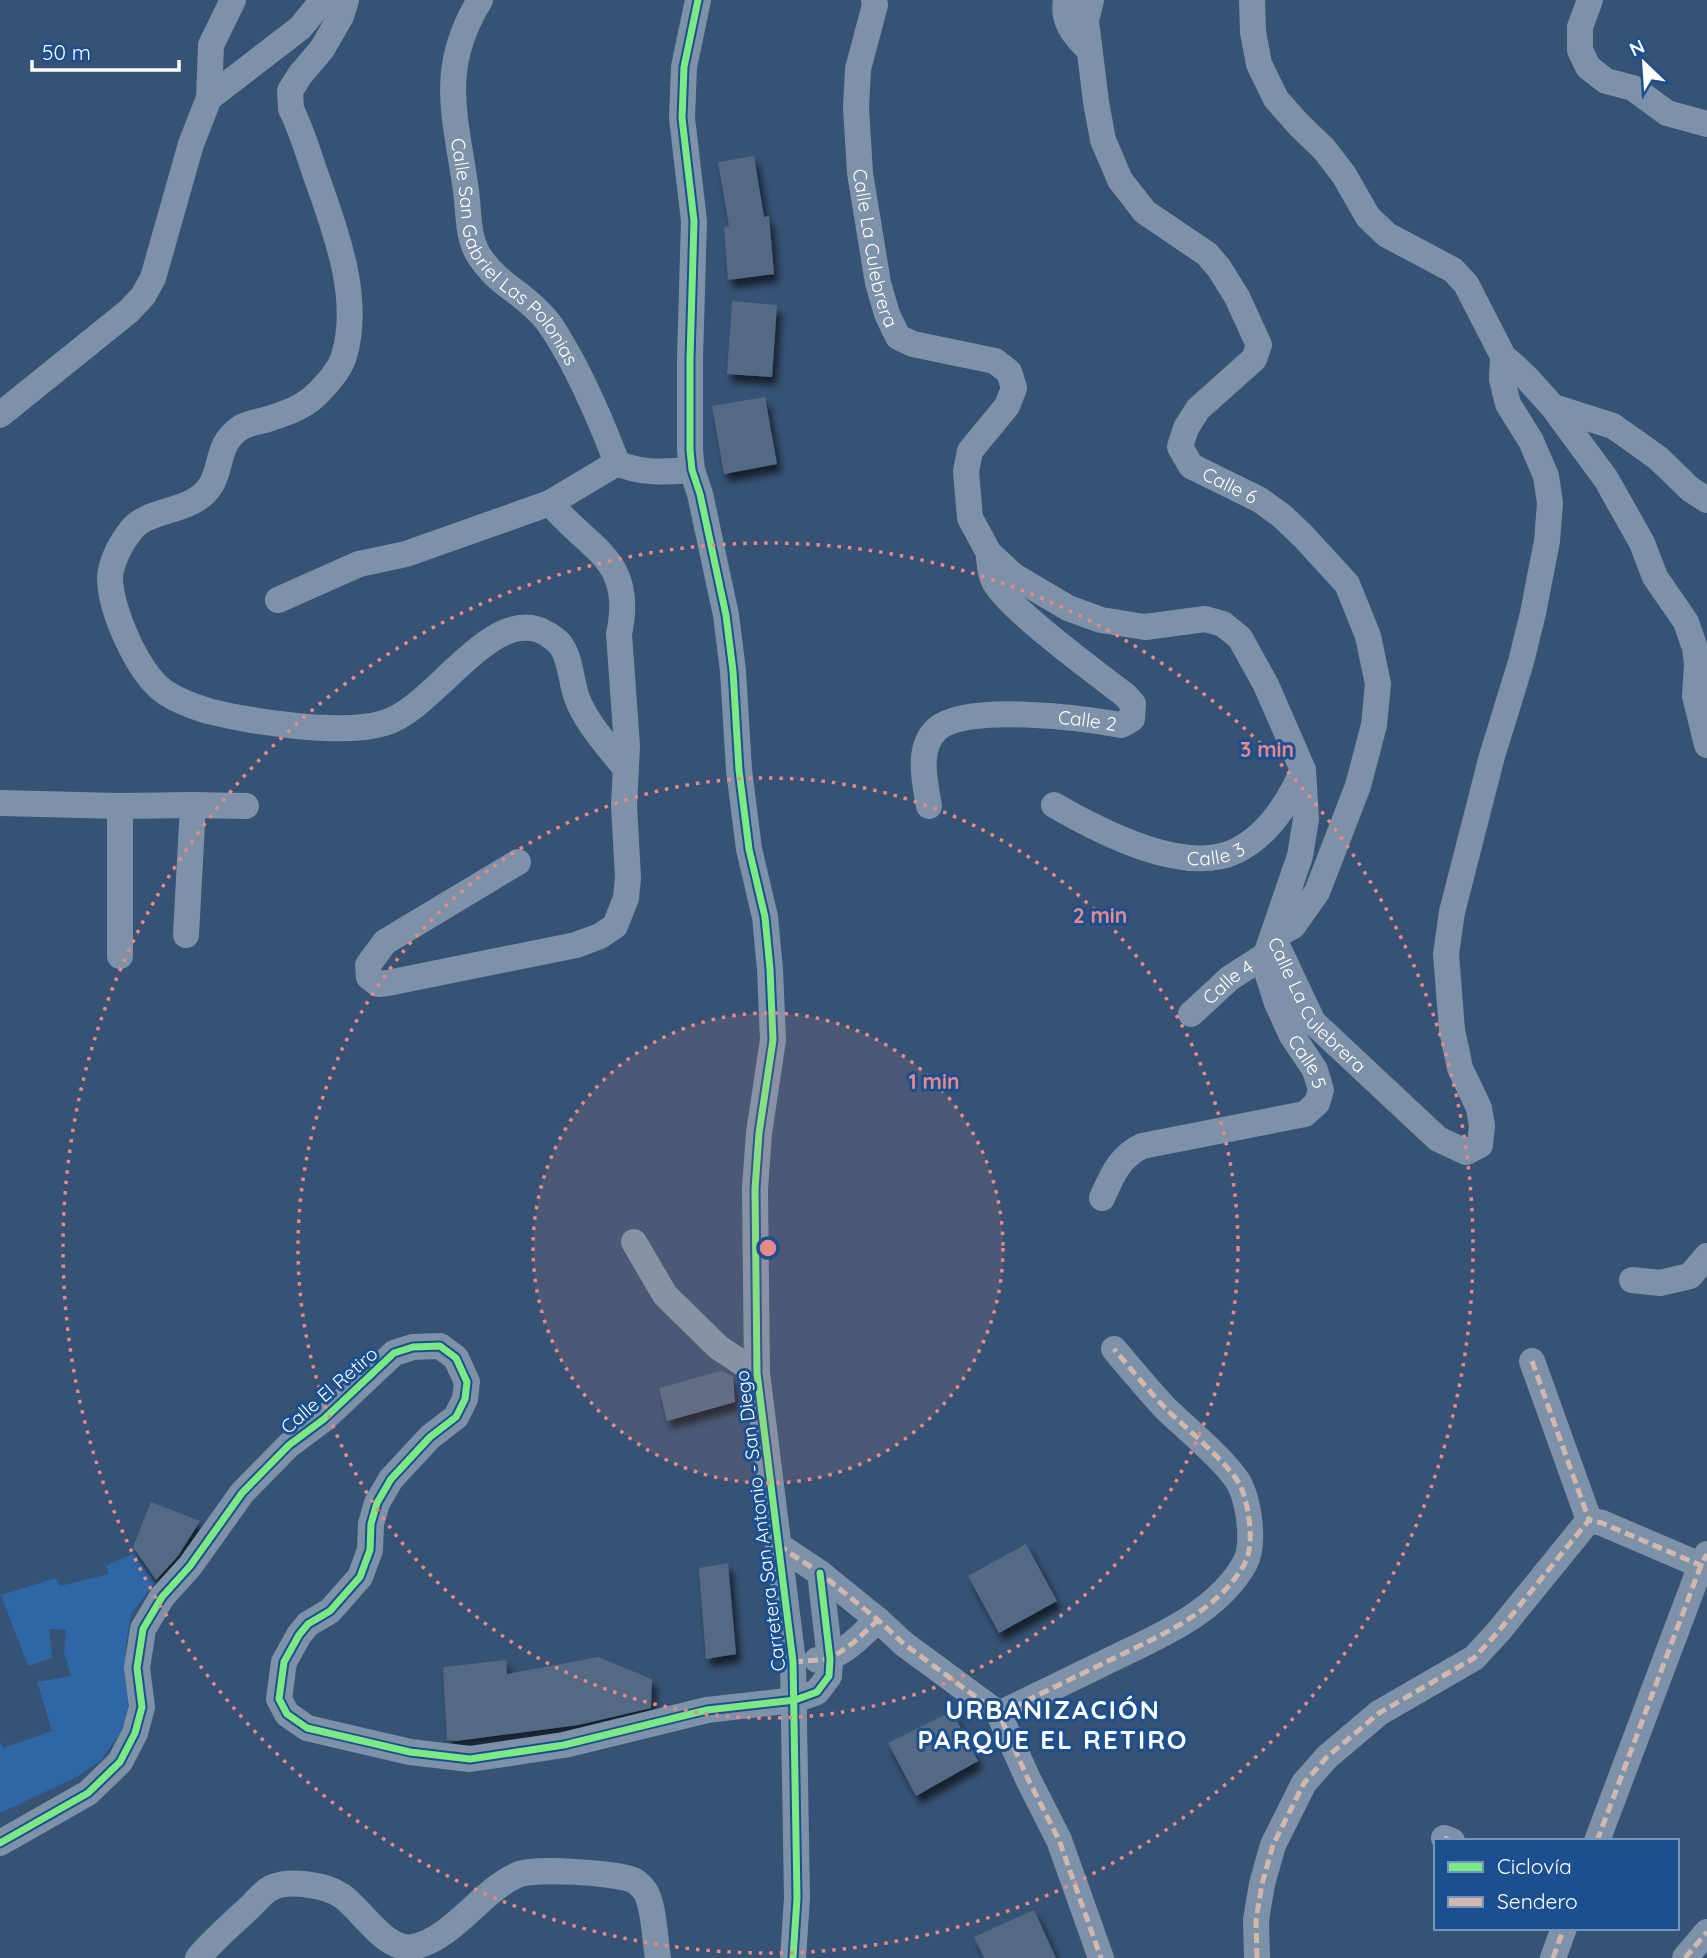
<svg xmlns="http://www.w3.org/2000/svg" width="1707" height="1958" font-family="Quicksand,sans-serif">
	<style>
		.green { fill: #2f66a5 }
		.building { fill: #526984; filter: url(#shadow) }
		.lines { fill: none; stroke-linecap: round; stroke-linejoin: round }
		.minor { stroke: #7d92a8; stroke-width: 26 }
		.quiet { stroke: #d1b7ad; stroke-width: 5; stroke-dasharray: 10 5; stroke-linecap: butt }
		.cycleway-casing { stroke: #1b4f8f; stroke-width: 11 }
		.cycleway { stroke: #7ce984; stroke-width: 7 }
		.ring { fill: none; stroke: #e88989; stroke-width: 3.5; stroke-dasharray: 3.5 7 }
		.labels { text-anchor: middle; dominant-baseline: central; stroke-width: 6; stroke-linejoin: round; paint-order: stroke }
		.street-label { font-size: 19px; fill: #fff; stroke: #1b4f8f }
		.district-label { font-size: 26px; font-weight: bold; letter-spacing: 2px; fill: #fff; stroke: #1b4f8f }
		.centre { fill: #e88989; stroke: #1b4f8f; stroke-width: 3.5 }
		.ring-label { font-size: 21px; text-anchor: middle; font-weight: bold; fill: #e88989; stroke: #1b4f8f; stroke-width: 6; stroke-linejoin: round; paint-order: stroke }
	</style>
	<defs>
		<filter id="shadow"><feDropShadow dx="4.5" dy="8" stdDeviation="3.5" flood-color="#0009"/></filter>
	</defs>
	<rect width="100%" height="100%" fill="#365274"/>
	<!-- green -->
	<polygon class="green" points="134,1553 155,1583 131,1614 126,1644 128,1713 119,1735 101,1760 77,1777 0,1813 0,1741 3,1748 52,1731 37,1682 71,1676 64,1652 66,1630 49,1629 52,1658 28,1666 1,1595 56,1578 60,1586 109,1574 106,1566"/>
	<!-- building -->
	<g class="building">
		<polygon points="754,156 764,217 769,216 774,274 728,280 724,227 729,226 718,162"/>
		<polygon points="732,301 777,305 772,377 727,374"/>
		<polygon points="765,397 777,464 724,474 712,406"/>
		<polygon points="721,1371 733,1376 735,1402 667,1421 659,1388"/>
		<polygon points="151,1502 200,1521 178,1556 156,1580 133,1547"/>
		<polygon points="1026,1544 1057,1601 999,1633 968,1576"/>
		<polygon points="728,1563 736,1654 706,1659 699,1568"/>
		<polygon points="598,1657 652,1679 651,1708 578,1725 456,1741 447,1740 443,1667 506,1660 507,1674"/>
		<polygon points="952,1711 978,1761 916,1796 888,1743"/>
		<polygon points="1034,1910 1056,1958 984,1958 974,1937"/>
	</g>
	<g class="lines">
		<!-- minor -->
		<g class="minor">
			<path d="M346,0L341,16L322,49L300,75L290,91L291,109C301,129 307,149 314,170C334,227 362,296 344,356C340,370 327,384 317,394C303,408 284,414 265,420C257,422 248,423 240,428C216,445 223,465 211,485C193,514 151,507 132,529C122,541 111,561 110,577C110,610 138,674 166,693C177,700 195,707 208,711C252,722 342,736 384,723C433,709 485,615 536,629C544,631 558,640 562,647C571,661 571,682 577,698C586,723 609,747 625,768"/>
			<path id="s1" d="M480,0C437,70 456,117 466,191C469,211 467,235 478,254C496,283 517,289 539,312C552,324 560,341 569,356C588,391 603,426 617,463C641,474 666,472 692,470"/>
			<polyline points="698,0 684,67 682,118 694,221 690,359 690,450 692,470 700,494 726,615 733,671 739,770 749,849 765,917 770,969 773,1040 759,1133 755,1189 757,1373 793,1662 797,1898 793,1958"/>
			<path id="s2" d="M874,0L875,5L858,69L856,108L860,173L878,283L887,314L898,337L913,344L995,361L1009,372L1014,388L1007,406L970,451L966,471L970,518L989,553L1014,576L1068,608L1101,620L1145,627L1205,619L1223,624L1240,638L1266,685L1303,770L1306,819L1300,856L1266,955L1268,975L1277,1003L1291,1034L1315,1070L1321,1090L1317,1103L1305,1114L1142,1146C1119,1157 1112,1176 1102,1198"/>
			<path d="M1066,0C1062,21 1074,35 1088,49"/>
			<path id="s3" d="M1091,0L1086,21L1096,102L1103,140L1120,180L1145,212L1207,254L1219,268L1237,297L1259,345L1254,359L1198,409L1186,428L1180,447L1191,466L1260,500L1282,516L1303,536L1347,584L1368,636L1378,684L1374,725L1358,786L1317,892L1293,926L1273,937"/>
			<polyline points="1252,0 1253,32 1259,64 1276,99 1299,125 1324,149 1344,175 1368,217 1387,235 1453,270 1466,284 1503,356 1525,376 1553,407 1613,426 1658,458 1690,489 1707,500"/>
			<polyline points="1590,0 1580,27 1580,50 1588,67 1606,81 1633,88 1667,113 1707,124"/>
			<polyline points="209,98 211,45 233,0"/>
			<polyline points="1553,407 1606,479 1642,543 1655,577 1686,622 1695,648 1697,664 1695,696 1707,745"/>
			<polyline points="0,415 129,311 143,296 153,278 191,144 209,98 300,28 323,0"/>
			<polyline points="278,600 359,564 406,554 550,503 617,463"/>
			<polyline points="0,803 120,806 120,956"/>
			<polyline points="193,805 246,806"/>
			<path id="s4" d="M1054,805C1099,831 1184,876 1236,851C1269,835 1289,802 1303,770"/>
			<polyline points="120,806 193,805 186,935"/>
			<path id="s5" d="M929,806C925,783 916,748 937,729C966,703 1083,718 1121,725L1132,719L1133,704L1125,695C1098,674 1004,606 993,579C990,573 990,564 989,558"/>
			<path d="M518,862L385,942L368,965L369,977L378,984L388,983L576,945L600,936L615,926L626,898L628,878L624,805L627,746L619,634C635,559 590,551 550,503"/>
			<path id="s6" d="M1273,937L1313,1022L1438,1139L1466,1152L1480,1145L1482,1126L1479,1108L1460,1068L1452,1030L1446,954L1452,912L1492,756L1521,662L1533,613L1547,541L1550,503L1546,476L1531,441L1508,404L1502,379L1503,356"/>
			<path id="s7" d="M1191,1014L1230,978L1266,955"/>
			<polyline points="634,1242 665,1295 718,1347 757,1373"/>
			<polyline points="1632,1280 1660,1283 1690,1276 1707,1256"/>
			<polyline points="1532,1361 1589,1520"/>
			<polyline points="778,1545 820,1573 878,1620 904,1644 999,1714 1028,1779 1059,1840 1101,1958"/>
			<path d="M817,1660C842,1658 860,1636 878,1620"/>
			<path d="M999,1714C1034,1697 1069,1680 1104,1663C1154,1638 1217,1614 1245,1563C1255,1544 1249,1504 1240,1485C1228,1463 1186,1428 1166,1409C1148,1390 1131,1369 1114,1349"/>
			<polyline points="1444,1838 1452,1841"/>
			<polyline points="1597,1841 1701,1565 1707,1554"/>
			<polyline points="0,1843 88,1793 120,1762 135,1733 142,1707 137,1668 143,1629 162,1597 190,1566 242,1493 289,1445 324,1419 394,1353 413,1347 440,1346 456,1358 467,1382 465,1399 456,1417 430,1437 391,1479 377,1503 371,1524 370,1550 360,1577 330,1611 308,1624 299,1635 284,1662 279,1699 287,1714 307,1728 410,1752 470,1759 564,1745 707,1710 795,1700 817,1692 829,1676 830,1659 820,1573"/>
			<path d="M198,1958C214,1939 233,1923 251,1906C257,1900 263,1892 271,1888C289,1879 326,1885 342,1896C362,1910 386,1952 413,1947C453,1939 481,1891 517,1875C534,1867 616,1873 633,1880C637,1882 642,1887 645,1891C654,1904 655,1941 658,1958"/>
			<polyline points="1257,1958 1256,1920 1262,1884 1273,1845 1304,1783 1327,1757 1379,1713 1474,1658 1498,1632 1589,1520 1602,1523 1707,1568"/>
			<polyline points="1553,1958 1564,1928"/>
			<polyline points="1685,1958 1707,1932"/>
		</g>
		<!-- quiet -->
		<g class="quiet">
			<polyline points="1532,1361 1589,1520"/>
			<polyline points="778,1545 820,1573 878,1620 904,1644 999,1714 1028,1779 1059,1840 1101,1958"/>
			<polyline points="793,1662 830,1659 853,1643 878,1620"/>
			<path d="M999,1714C1034,1697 1069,1680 1104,1663C1154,1638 1217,1614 1245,1563C1255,1544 1249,1504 1240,1485C1228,1463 1186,1428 1166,1409C1148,1390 1131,1369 1114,1349"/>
			<polyline points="1444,1838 1452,1841"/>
			<polyline points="1597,1841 1701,1565 1707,1554"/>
			<polyline points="1257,1958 1256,1920 1262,1884 1273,1845 1304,1783 1327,1757 1379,1713 1474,1658 1498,1632 1589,1520 1602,1523 1707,1568"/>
			<polyline points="1553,1958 1564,1928"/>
			<polyline points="1685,1958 1707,1932"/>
		</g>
		<!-- cycleway casing -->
		<g class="cycleway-casing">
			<g id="cycleway">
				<polyline points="698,0 684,67 682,118 694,221 690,359 690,450 692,470 700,494 726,615 733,671 739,770 749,849 765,917 770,969 773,1040 759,1133 755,1189 757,1373 793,1662 797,1898 793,1958"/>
				<polyline points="0,1843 88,1793 120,1762 135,1733 142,1707 137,1668 143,1629 162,1597 190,1566 242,1493 289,1445 324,1419 394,1353 413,1347 440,1346 456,1358 467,1382 465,1399 456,1417 430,1437 391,1479 377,1503 371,1524 370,1550 360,1577 330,1611 308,1624 299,1635 284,1662 279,1699 287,1714 307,1728 410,1752 470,1759 564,1745 707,1710 795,1700 817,1692 829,1676 830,1659 820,1573"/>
			</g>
		</g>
		<!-- cycleway -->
		<use href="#cycleway" class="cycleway"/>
	</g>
	<!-- distance rings -->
	<circle cx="768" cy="1248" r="235" fill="#e88989" fill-opacity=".12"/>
	<g class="ring">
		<circle cx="768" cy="1248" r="235"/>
		<circle cx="768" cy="1248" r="470"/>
		<circle cx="768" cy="1248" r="705"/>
	</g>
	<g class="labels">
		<!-- street labels -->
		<g class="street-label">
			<text stroke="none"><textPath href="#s2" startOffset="252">Calle La Culebrera</textPath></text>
			<text stroke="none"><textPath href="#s1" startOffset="276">Calle San Gabriel Las Polonias</textPath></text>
			<text stroke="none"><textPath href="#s3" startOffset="604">Calle 6</textPath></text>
			<text stroke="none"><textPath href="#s5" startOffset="234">Calle 2</textPath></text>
			<text stroke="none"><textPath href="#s4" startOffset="173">Calle 3</textPath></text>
			<text stroke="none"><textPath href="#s7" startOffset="49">Calle 4</textPath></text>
			<text stroke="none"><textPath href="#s6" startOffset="82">Calle La Culebrera</textPath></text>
			<text stroke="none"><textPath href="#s2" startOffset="1396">Calle 5</textPath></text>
			<text transform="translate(329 1390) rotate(-41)">Calle El Retiro</text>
			<text transform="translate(760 1521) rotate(-97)">Carretera San Antonio - San Diego</text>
		</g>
		<!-- district labels -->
		<g class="district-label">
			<text x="1053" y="1709">URBANIZACIÓN<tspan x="1053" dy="30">PARQUE EL RETIRO</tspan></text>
		</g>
	</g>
	<circle cx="768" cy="1248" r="10" class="centre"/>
	<g class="ring-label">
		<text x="1267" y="757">3 min</text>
		<text x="1100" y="923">2 min</text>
		<text x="934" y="1089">1 min</text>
	</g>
	<!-- legend -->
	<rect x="1434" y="1839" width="245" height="91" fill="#1b4f8f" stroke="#7695bc" stroke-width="2"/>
	<rect x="1448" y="1862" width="35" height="10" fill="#7ce984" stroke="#7695bc" stroke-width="2"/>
	<text x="1497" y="1874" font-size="21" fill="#ffffff">Ciclovía</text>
	<rect x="1448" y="1897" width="35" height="10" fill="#d1b7ad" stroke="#7695bc" stroke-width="2"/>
	<text x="1497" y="1909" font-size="21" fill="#ffffff">Sendero</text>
	<!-- north arrow -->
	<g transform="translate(1644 63) rotate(335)" stroke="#1b4f8f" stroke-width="5" paint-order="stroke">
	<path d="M0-5L12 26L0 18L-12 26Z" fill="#ffffff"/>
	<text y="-10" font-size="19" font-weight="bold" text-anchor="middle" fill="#ffffff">N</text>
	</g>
	<!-- scale -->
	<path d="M32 60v10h147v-10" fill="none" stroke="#ffffff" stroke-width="3.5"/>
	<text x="42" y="60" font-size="21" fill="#ffffff" stroke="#1b4f8f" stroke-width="5" paint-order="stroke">50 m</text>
</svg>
